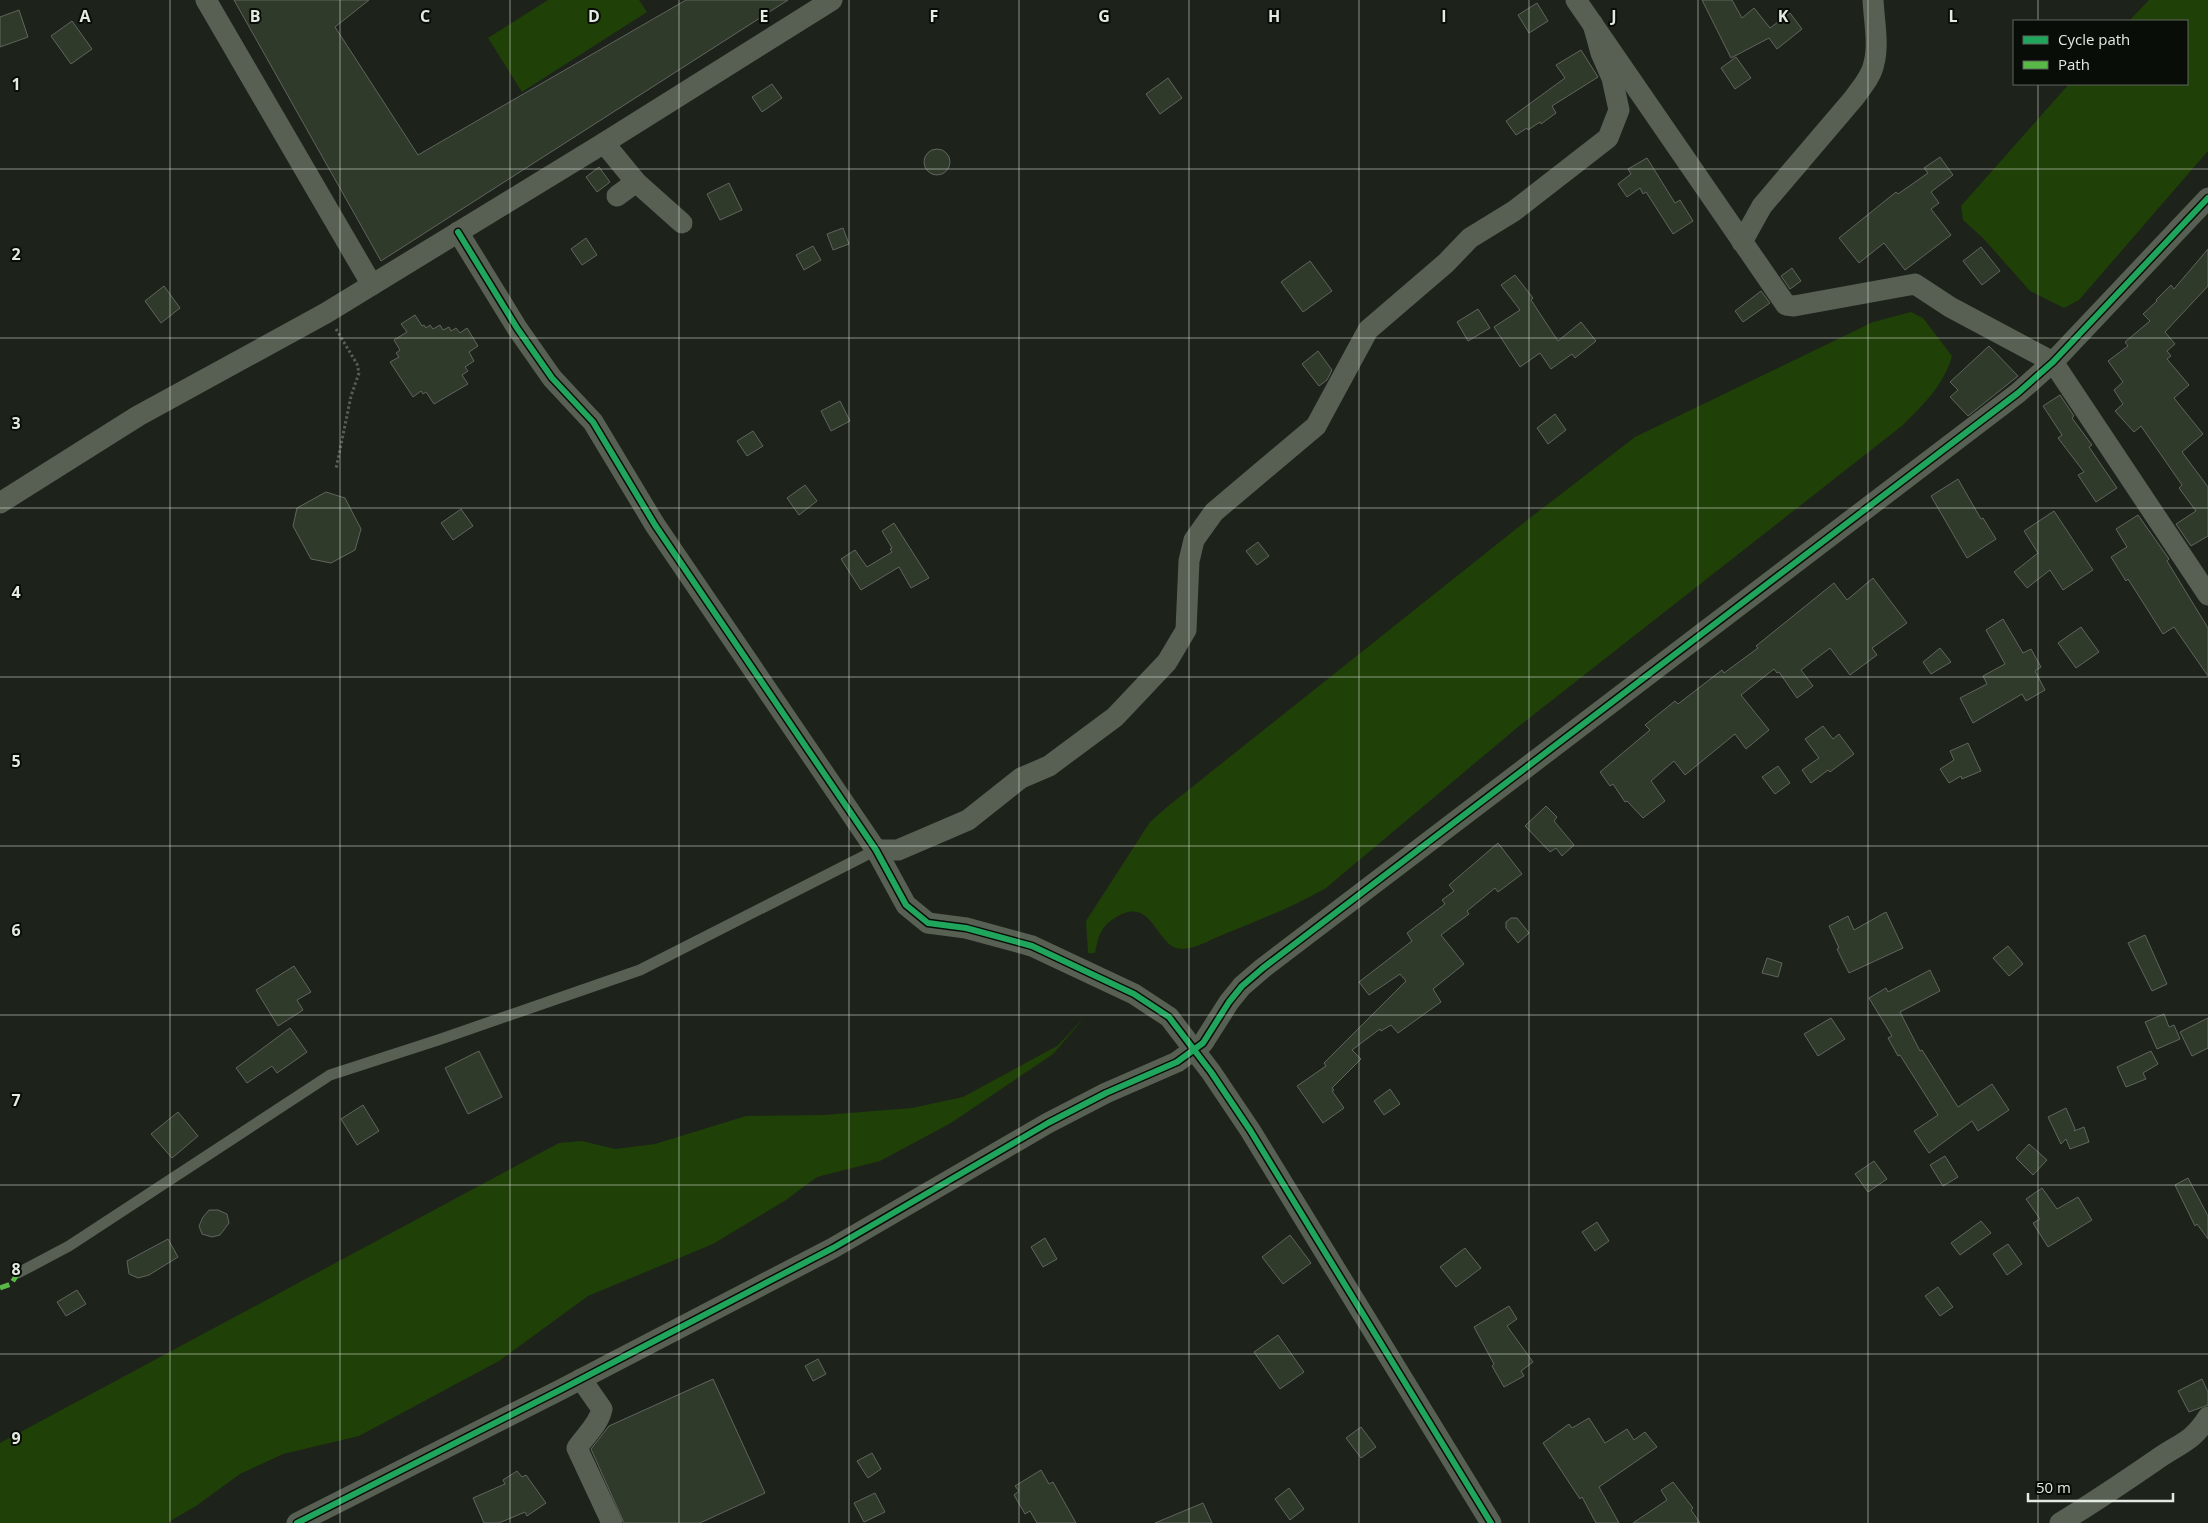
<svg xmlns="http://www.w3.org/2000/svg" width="2208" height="1523" font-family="'Open Sans',sans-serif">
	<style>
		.water { fill: #1f4006 }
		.building { fill: #303a2b; stroke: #60645e }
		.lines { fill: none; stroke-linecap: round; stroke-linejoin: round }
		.path { stroke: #575e54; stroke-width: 3; stroke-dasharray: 2.5 2.5; stroke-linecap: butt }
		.lane { stroke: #586053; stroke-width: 11 }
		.street { stroke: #586053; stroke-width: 21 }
		.quiet { stroke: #58b947; stroke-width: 5; stroke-dasharray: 10 5; stroke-linecap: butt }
		.cycleway-casing { stroke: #090d07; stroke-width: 9 }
		.cycleway { stroke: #20a55d; stroke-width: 6 }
		.grid { fill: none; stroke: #e3eae1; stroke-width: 1; stroke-opacity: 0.55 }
		.grid-label { font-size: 16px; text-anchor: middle; font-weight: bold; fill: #e3eae1; stroke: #090d07; stroke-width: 4; stroke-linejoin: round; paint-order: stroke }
	</style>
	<rect width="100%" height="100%" fill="#1d221b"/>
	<!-- water -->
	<g class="water">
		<polygon points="548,0 639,0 647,12 522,92 488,38"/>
		<polygon points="2149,0 2208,0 2208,151 2079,300 2064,308 2030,291 1983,238 1963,220 1961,206 2069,84 2187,84 2187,21 2129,21"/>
		<path d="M1911,312L1923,318L1952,356C1944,385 1924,404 1903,425L1518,727L1326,888C1293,907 1257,921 1222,935C1210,940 1194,949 1182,949C1156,949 1154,896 1118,916C1101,926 1099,934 1095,953H1088L1086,921L1150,822L1167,807L1526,521L1635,437L1873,322Z"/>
		<polygon points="1086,1016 1053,1054 951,1123 880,1161 817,1177 786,1200 713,1244 588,1296 499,1361 359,1436 283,1454 240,1474 196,1506 167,1523 0,1523 0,1443 559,1143 582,1141 615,1149 655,1144 746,1116 824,1115 912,1108 963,1097 1057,1046"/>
	</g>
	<!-- building -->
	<g class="building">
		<polygon points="234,0 369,0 335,27 418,155 686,0 788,0 381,261"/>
		<polygon points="1702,0 1732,0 1742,18 1754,8 1770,28 1790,13 1802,29 1777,49 1769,38 1731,58"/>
		<polygon points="1537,3 1548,21 1529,33 1518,15"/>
		<polygon points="19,10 28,37 0,47 0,17"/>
		<polygon points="72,21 92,49 71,64 51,36"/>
		<polygon points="1581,50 1598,77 1552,106 1556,113 1541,124 1540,122 1528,130 1527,128 1516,135 1506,121 1565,78 1556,65"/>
		<polygon points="1736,57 1751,78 1735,89 1721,68"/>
		<polygon points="1168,78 1182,98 1160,114 1146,94"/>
		<polygon points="772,84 782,98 762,112 752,97"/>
		<circle cx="937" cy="162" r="13"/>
		<polygon points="1940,157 1953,175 1931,192 1939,203 1931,209 1951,235 1905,270 1884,243 1859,263 1839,238 1896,192 1898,194 1928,173 1924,168"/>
		<polygon points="1647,158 1675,203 1680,200 1693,221 1673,234 1646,192 1643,194 1640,188 1627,197 1618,184 1631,174 1628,169"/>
		<polygon points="599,167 610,182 597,192 586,177"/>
		<polygon points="729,183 742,210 720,220 707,194"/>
		<polygon points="843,228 849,244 833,250 827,234"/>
		<polygon points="586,238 597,255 582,265 571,249"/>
		<polygon points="813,246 821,260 804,270 796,255"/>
		<polygon points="1981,247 2000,271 1982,285 1963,261"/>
		<polygon points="2208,249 2208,286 2165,332 2175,344 2167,351 2171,356 2167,359 2189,385 2174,398 2203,434 2182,452 2208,487 2208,536 2191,546 2176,524 2196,511 2179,488 2182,485 2141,426 2134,432 2115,411 2123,404 2114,390 2123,382 2108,361 2128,346 2125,342 2150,321 2143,314 2157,301 2156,300 2171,285 2174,289"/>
		<polygon points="1310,261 1332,291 1303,312 1281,282"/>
		<polygon points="1792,268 1801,281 1790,289 1781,276"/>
		<polygon points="1515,275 1533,298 1531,300 1558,341 1581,322 1596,341 1575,358 1572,354 1551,369 1540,353 1520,367 1494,327 1520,310 1501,285"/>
		<polygon points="164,286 180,308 161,323 145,301"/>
		<polygon points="1761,291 1770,303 1743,322 1735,311"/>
		<polygon points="1478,309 1490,328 1468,341 1457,322"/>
		<polygon points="415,315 422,326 424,325 426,328 430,325 433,329 440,325 443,330 449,327 451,331 456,328 460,333 467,328 478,346 469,352 474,361 465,367 468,371 462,375 468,384 434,404 426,392 423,394 421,391 413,397 390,362 399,357 396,353 400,350 394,340 407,332 401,324"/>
		<polygon points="1989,346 2018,376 1968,416 1950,397 1958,390 1950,382"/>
		<polygon points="1318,351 1332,370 1327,380 1319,386 1302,364"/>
		<polygon points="2060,395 2074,416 2072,418 2092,445 2089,447 2117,488 2096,502 2078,475 2084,472 2058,438 2062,435 2043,406"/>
		<polygon points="840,401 850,421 831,431 821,411"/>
		<polygon points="1555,414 1566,430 1548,444 1537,428"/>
		<polygon points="753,431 763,446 747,456 737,441"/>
		<polygon points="1958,479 1981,519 1983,518 1996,539 1967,558 1931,496"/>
		<polygon points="805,485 817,501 799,515 787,498"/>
		<polygon points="326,492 345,498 361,529 355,550 331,563 311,559 293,526 297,508"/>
		<polygon points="461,509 473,526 453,540 441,523"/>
		<polygon points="2054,511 2093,570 2063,590 2050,570 2027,588 2014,572 2038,553 2024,531"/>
		<polygon points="2138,515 2169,559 2167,561 2208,628 2208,676 2174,627 2163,634 2128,579 2126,581 2111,557 2127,547 2116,529"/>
		<polygon points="894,523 929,578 911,588 899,567 861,590 841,559 855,550 867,567 892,552 890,549 892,548 882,531"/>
		<polygon points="1258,542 1269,556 1257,565 1246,551"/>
		<polygon points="1873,578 1907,623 1872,648 1877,655 1850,675 1830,648 1801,670 1813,686 1797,698 1779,672 1777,673 1774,669 1741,695 1769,730 1746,749 1735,734 1685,775 1674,761 1651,781 1665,801 1643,818 1627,801 1625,802 1613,784 1610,786 1600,772 1650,730 1645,725 1675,701 1678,704 1722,670 1724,673 1758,648 1756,646 1834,583 1847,600"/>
		<polygon points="2003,619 2023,653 2031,649 2041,667 2035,671 2045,690 2026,701 2022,694 1973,723 1960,698 1987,684 1983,676 2005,664 1986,630"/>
		<polygon points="2081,627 2099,652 2076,668 2058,643"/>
		<polygon points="1940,648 1951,662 1931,674 1923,662"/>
		<polygon points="1823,726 1833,739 1839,734 1854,754 1830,772 1828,770 1811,783 1802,770 1819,758 1805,739"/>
		<polygon points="1968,743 1981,771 1962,779 1961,776 1949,783 1940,769 1954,760 1950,751"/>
		<polygon points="1778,766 1790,783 1775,794 1762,777"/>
		<polygon points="1546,806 1557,817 1554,821 1574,845 1562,856 1556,848 1550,852 1525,826"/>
		<polygon points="1498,843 1522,874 1498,892 1495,888 1467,911 1469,914 1441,935 1464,964 1433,989 1441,1002 1398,1033 1391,1025 1381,1031 1380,1029 1352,1050 1361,1059 1332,1088 1334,1090 1332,1091 1344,1108 1323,1123 1297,1086 1326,1066 1324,1063 1406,981 1400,974 1369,995 1359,982 1412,941 1407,933 1445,904 1442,900 1454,891 1449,885"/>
		<polygon points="1886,912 1903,948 1849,973 1837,949 1839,948 1829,926 1848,916 1854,930"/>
		<polygon points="1511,918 1517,918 1529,933 1518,943 1506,928 1506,922"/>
		<polygon points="2145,935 2167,984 2152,991 2128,943"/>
		<polygon points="2008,946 2023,964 2009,976 1993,958"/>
		<polygon points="1767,958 1782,963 1778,977 1762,973"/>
		<polygon points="294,966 311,992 297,1000 303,1010 278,1026 256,990"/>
		<polygon points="1930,970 1940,991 1900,1012 1920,1051 1922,1050 1958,1107 1992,1084 2009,1110 1978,1131 1972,1121 1929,1153 1914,1131 1938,1115 1900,1055 1898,1056 1888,1038 1892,1036 1869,998 1886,988 1888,992"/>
		<polygon points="2164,1014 2169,1027 2174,1025 2180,1039 2157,1049 2145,1022"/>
		<polygon points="1831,1018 1845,1039 1818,1056 1804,1034"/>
		<polygon points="2208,1018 2208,1048 2192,1056 2180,1032"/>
		<polygon points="290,1028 307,1052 277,1073 272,1066 247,1083 236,1068"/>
		<polygon points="479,1051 502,1097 468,1114 445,1068"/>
		<polygon points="2151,1051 2158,1064 2143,1073 2146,1079 2126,1087 2117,1067"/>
		<polygon points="1390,1089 1400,1104 1384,1115 1374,1101"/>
		<polygon points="363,1105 379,1131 357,1145 341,1119"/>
		<polygon points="2066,1108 2075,1129 2074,1131 2084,1127 2089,1142 2070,1149 2066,1139 2061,1144 2048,1117"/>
		<polygon points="178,1112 198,1136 172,1158 151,1134"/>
		<polygon points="2029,1144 2047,1160 2033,1175 2016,1158"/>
		<polygon points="1945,1156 1958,1177 1943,1186 1930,1165"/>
		<polygon points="1874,1161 1887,1179 1868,1192 1855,1174"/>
		<polygon points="2188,1178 2208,1216 2208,1239 2197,1224 2195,1226 2175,1185"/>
		<polygon points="2042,1188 2057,1209 2078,1197 2092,1220 2048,1247 2033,1223 2040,1219 2026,1199"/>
		<polygon points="209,1210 218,1210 227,1214 229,1223 220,1235 212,1237 202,1234 199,1226 203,1217"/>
		<polygon points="1981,1221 1991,1233 1960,1255 1951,1243"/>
		<polygon points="1597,1222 1609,1241 1595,1251 1582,1232"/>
		<polygon points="1290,1235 1311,1263 1283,1284 1262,1257"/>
		<polygon points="1045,1238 1057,1259 1043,1267 1031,1247"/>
		<polygon points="168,1239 178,1257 149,1275 138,1278 129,1274 127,1261"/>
		<polygon points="2008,1244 2022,1264 2007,1275 1993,1254"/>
		<polygon points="1465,1248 1481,1268 1456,1287 1440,1267"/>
		<polygon points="1938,1287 1953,1307 1940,1316 1925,1296"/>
		<polygon points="77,1290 86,1304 66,1316 57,1302"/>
		<polygon points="1509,1306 1517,1319 1507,1326 1533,1362 1521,1371 1524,1376 1504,1387 1492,1366 1494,1364 1474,1327"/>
		<polygon points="1278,1335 1304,1372 1280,1389 1254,1352"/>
		<polygon points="818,1359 826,1374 813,1381 805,1366"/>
		<polygon points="713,1379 765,1493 700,1523 624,1523 591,1449 609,1426"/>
		<polygon points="2202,1379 2208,1392 2208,1405 2189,1412 2178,1391"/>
		<polygon points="1589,1418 1605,1443 1627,1429 1634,1440 1645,1432 1657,1447 1599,1487 1619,1523 1596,1523 1582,1497 1580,1499 1543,1443 1569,1424 1572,1428"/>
		<polygon points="1361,1427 1376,1447 1361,1458 1346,1438"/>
		<polygon points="872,1453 881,1469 868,1478 857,1461"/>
		<polygon points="1041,1470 1049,1484 1053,1482 1076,1523 1037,1523 1030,1511 1025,1514 1014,1495 1019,1491 1015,1486"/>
		<polygon points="517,1471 522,1477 526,1475 546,1503 527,1516 525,1512 499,1523 484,1523 473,1498 505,1484 503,1480"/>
		<polygon points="1673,1482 1693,1508 1691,1510 1700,1523 1633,1523 1667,1500 1661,1490"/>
		<polygon points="1289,1488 1304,1509 1290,1520 1275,1499"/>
		<polygon points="875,1493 885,1512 864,1522 854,1503"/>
		<polygon points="1203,1503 1212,1523 1155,1523"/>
	</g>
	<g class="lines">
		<!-- path -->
		<polyline class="path" points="336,329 357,364 359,373 351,396 336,469"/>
		<!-- lane -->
		<polyline class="lane" points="18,1273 69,1246 330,1075 438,1040 640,970 876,850"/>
		<!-- street -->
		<g class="street">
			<polyline points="206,0 372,285"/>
			<polyline points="1576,0 1786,305 1794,306 1915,284 1950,307 2053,362 2208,595"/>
			<polyline points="604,143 636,182 682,223"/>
			<polyline points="617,196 636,182"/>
			<polyline points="458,232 517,328 552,378 593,422 655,525 876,850 906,905 928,923 966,928 1032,946 1134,994 1169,1017 1211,1072 1250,1130 1491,1523"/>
			<path d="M1742,242L1762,206L1854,98C1861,88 1872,76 1874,63C1879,44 1874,20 1873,0"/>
			<polyline points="0,503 138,416 326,313 604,143 832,0"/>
			<polyline points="876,850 898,850 968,820 1021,778 1049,766 1115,717 1167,662 1186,630 1189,561 1194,540 1214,512 1316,426 1368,330 1446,263 1470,238 1514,211 1608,138 1619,110 1612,78 1601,53 1593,24"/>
			<path d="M581,1379L602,1409C599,1424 585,1436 577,1448L612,1523"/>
			<polyline points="297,1523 562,1389 833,1248 1048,1123 1106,1093 1177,1062 1203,1043 1229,1002 1242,986 1263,968 2018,393 2053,362 2208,198"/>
			<path d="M2060,1523C2093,1503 2124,1482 2156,1460C2178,1444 2193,1442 2208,1417"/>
		</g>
		<!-- quiet -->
		<polyline class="quiet" points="0,1288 11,1284 18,1273"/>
		<!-- cycleway casing -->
		<g class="cycleway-casing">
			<g id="cycleway">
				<polyline points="458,232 517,328 552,378 593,422 655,525 876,850 906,905 928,923 966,928 1032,946 1134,994 1169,1017 1211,1072 1250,1130 1491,1523"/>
				<polyline points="297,1523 562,1389 833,1248 1048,1123 1106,1093 1177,1062 1203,1043 1229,1002 1242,986 1263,968 2018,393 2053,362 2208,198"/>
			</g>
		</g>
		<!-- cycleway -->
		<use href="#cycleway" class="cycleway"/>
	</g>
	<!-- grid -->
	<path class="grid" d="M170,0V1523M340,0V1523M510,0V1523M679,0V1523M849,0V1523M1019,0V1523M1189,0V1523M1359,0V1523M1529,0V1523M1698,0V1523M1868,0V1523M2038,0V21M2038,84V1523M0,169H2208M0,338H2208M0,508H2208M0,677H2208M0,846H2208M0,1015H2208M0,1185H2208M0,1354H2208"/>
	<g class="grid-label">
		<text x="85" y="22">A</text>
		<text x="255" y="22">B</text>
		<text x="425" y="22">C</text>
		<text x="594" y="22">D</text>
		<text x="764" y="22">E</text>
		<text x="934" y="22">F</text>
		<text x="1104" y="22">G</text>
		<text x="1274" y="22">H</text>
		<text x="1444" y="22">I</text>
		<text x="1614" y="22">J</text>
		<text x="1783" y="22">K</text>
		<text x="1953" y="22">L</text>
		<text x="16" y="90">1</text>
		<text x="16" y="260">2</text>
		<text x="16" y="429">3</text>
		<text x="16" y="598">4</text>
		<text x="16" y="767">5</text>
		<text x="16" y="936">6</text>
		<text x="16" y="1106">7</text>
		<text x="16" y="1275">8</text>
		<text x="16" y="1444">9</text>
	</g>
	<!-- legend -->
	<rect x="2013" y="20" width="175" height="65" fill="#090d07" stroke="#60655e"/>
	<rect x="2023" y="36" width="25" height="8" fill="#20a55d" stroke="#60655e"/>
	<text x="2058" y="45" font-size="15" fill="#e3eae1">Cycle path</text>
	<rect x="2023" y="61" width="25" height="8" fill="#58b947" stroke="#60655e"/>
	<text x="2058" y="70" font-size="15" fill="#e3eae1">Path</text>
	<!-- scale -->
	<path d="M2028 1493v8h145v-8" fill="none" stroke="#e3eae1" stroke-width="2.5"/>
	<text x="2036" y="1493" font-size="15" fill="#e3eae1" stroke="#090d07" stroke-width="4" paint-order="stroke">50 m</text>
</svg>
